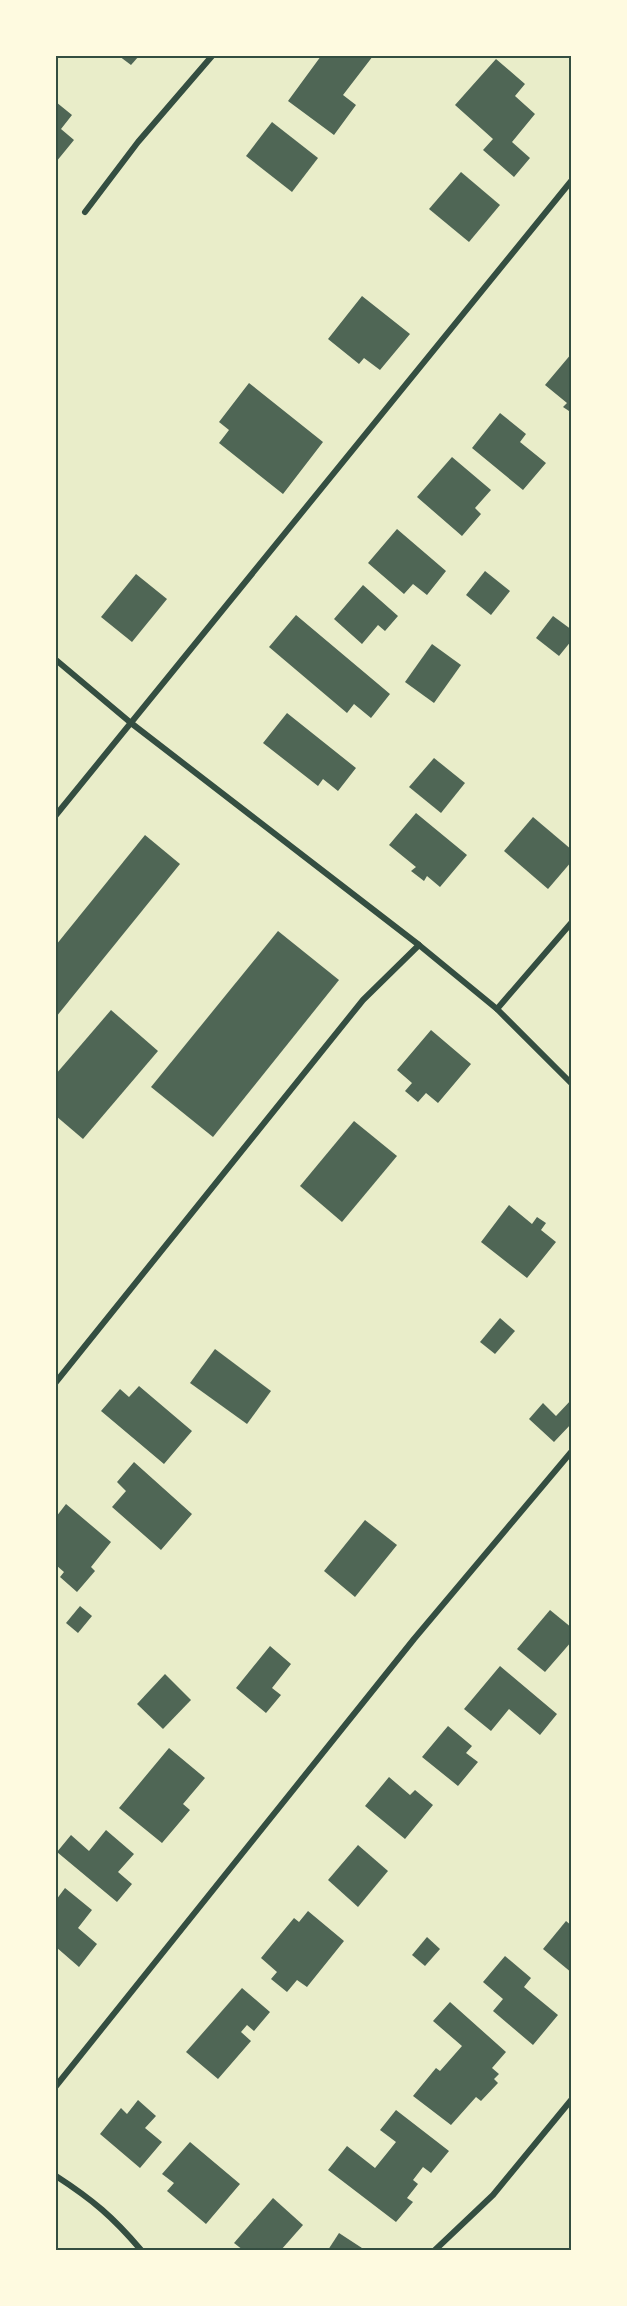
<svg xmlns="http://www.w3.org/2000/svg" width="627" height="2306" font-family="'Times New Roman',serif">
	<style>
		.building { fill: #4f6655 }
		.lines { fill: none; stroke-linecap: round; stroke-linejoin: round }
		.minor { stroke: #344e41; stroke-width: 6 }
		.neatline { fill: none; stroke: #344e41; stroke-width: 2 }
	</style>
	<rect width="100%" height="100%" fill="#e9edc9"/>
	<!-- building -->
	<g class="building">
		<polygon points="119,56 139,56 131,65"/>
		<polygon points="321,56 373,56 343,95 356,105 334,135 288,101"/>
		<polygon points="496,59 525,84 515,96 535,114 512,142 530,158 514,177 483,150 493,139 455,105"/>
		<polygon points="56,102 72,115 61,129 74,140 56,162"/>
		<polygon points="272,122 318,158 292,192 246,156"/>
		<polygon points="461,172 500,205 469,242 429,209"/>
		<polygon points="362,296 410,334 380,370 364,358 359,364 328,339"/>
		<polygon points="572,353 572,413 563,407 567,403 545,385"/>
		<polygon points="249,383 323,442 283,494 219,443 229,430 219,422"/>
		<polygon points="500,413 526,434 520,442 546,463 523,490 472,448"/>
		<polygon points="452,457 491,490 475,508 481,514 462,536 417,497"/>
		<polygon points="397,529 446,571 427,595 413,584 404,594 368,563"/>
		<polygon points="485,571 510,591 491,615 466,595"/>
		<polygon points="136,574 167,599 132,642 101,617"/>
		<polygon points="363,585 398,616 385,631 378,625 362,644 334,619"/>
		<polygon points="296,615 390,694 371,718 354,704 347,713 269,647"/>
		<polygon points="553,616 572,630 572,640 559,656 536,638"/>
		<polygon points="432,644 461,665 434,703 405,682"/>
		<polygon points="287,713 356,768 338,791 323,779 318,786 263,743"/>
		<polygon points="434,758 465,783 441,813 409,787"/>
		<polygon points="416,813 467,855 440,887 427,876 424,881 411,871 416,867 389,845"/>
		<polygon points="533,817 572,850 572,861 548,889 504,851"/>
		<polygon points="145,835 180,864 56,1017 56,945"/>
		<polygon points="278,931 339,980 213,1137 151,1087"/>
		<polygon points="111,1010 158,1051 83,1139 56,1116 56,1074"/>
		<polygon points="431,1030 471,1064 438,1103 426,1093 418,1102 405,1091 412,1083 397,1070"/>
		<polygon points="354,1121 397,1156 342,1222 300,1186"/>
		<polygon points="509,1205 532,1224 537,1217 546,1223 541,1230 556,1242 527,1278 481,1242"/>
		<polygon points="500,1318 515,1331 495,1354 480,1342"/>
		<polygon points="215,1349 271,1391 247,1424 190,1383"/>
		<polygon points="139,1386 192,1431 164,1464 101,1411 120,1389 129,1397"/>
		<polygon points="572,1399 572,1423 554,1442 529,1419 543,1403 556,1416"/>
		<polygon points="134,1462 192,1514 161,1550 112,1507 126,1491 117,1482"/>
		<polygon points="66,1504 111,1542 91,1567 95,1571 77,1592 60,1577 64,1572 56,1565 56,1517"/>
		<polygon points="365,1520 397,1545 355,1597 324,1571"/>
		<polygon points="80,1606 92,1616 78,1633 66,1623"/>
		<polygon points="550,1610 572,1628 572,1641 545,1672 517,1649"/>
		<polygon points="270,1646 291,1664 272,1688 281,1695 266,1713 236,1688"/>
		<polygon points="500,1666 557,1714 540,1735 509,1709 491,1731 464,1709"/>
		<polygon points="165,1674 191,1700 163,1729 137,1704"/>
		<polygon points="448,1726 472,1746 466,1753 478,1762 458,1786 422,1757"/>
		<polygon points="169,1748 205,1778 183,1804 190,1810 162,1843 119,1808"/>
		<polygon points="389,1777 410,1795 415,1790 433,1805 405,1839 365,1806"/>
		<polygon points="106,1830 134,1854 118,1872 132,1884 117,1902 57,1852 71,1835 89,1851"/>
		<polygon points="358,1845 388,1871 358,1907 328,1880"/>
		<polygon points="65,1888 92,1910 78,1928 97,1944 79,1967 56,1947 56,1900"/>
		<polygon points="308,1911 344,1941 307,1987 297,1980 287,1992 271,1979 277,1972 261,1958 294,1918 299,1922"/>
		<polygon points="566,1921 572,1926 572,1973 543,1949"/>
		<polygon points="427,1937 440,1949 425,1966 412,1955"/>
		<polygon points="505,1956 531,1978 524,1987 558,2015 533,2045 493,2011 503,1999 483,1982"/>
		<polygon points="242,1988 270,2012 254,2031 247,2025 241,2032 251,2041 218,2079 186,2052"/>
		<polygon points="450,2002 506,2052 492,2068 499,2074 494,2079 498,2083 481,2101 476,2097 451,2125 413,2096 436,2068 440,2071 462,2046 433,2021"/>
		<polygon points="138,2100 156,2116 145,2128 162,2142 140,2168 100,2134 121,2108 127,2114"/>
		<polygon points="396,2110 449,2151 431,2173 423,2167 413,2180 418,2184 407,2198 413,2202 396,2222 328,2170 347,2146 375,2168 396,2142 380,2130"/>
		<polygon points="190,2142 240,2184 206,2224 167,2191 174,2183 162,2174"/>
		<polygon points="273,2198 303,2225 281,2250 243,2250 234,2243"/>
		<polygon points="339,2233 365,2250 328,2250"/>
	</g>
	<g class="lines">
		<!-- minor -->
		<g class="minor">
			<polyline points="85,212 138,142 212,56"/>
			<polyline points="56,660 131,723 419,945 497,1009 572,1084"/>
			<polyline points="56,815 572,180"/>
			<polyline points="497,1009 572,922"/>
			<polyline points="56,1382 363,1000 419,945"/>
			<polyline points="56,2086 414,1639 572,1451"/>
			<path d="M56,2176C93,2200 113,2217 141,2250"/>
			<polyline points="435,2250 493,2195 572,2099"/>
		</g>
	</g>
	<!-- border -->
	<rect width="627" height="2306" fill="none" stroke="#fefae0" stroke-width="114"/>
	<rect x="57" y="57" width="513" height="2192" class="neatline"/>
</svg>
